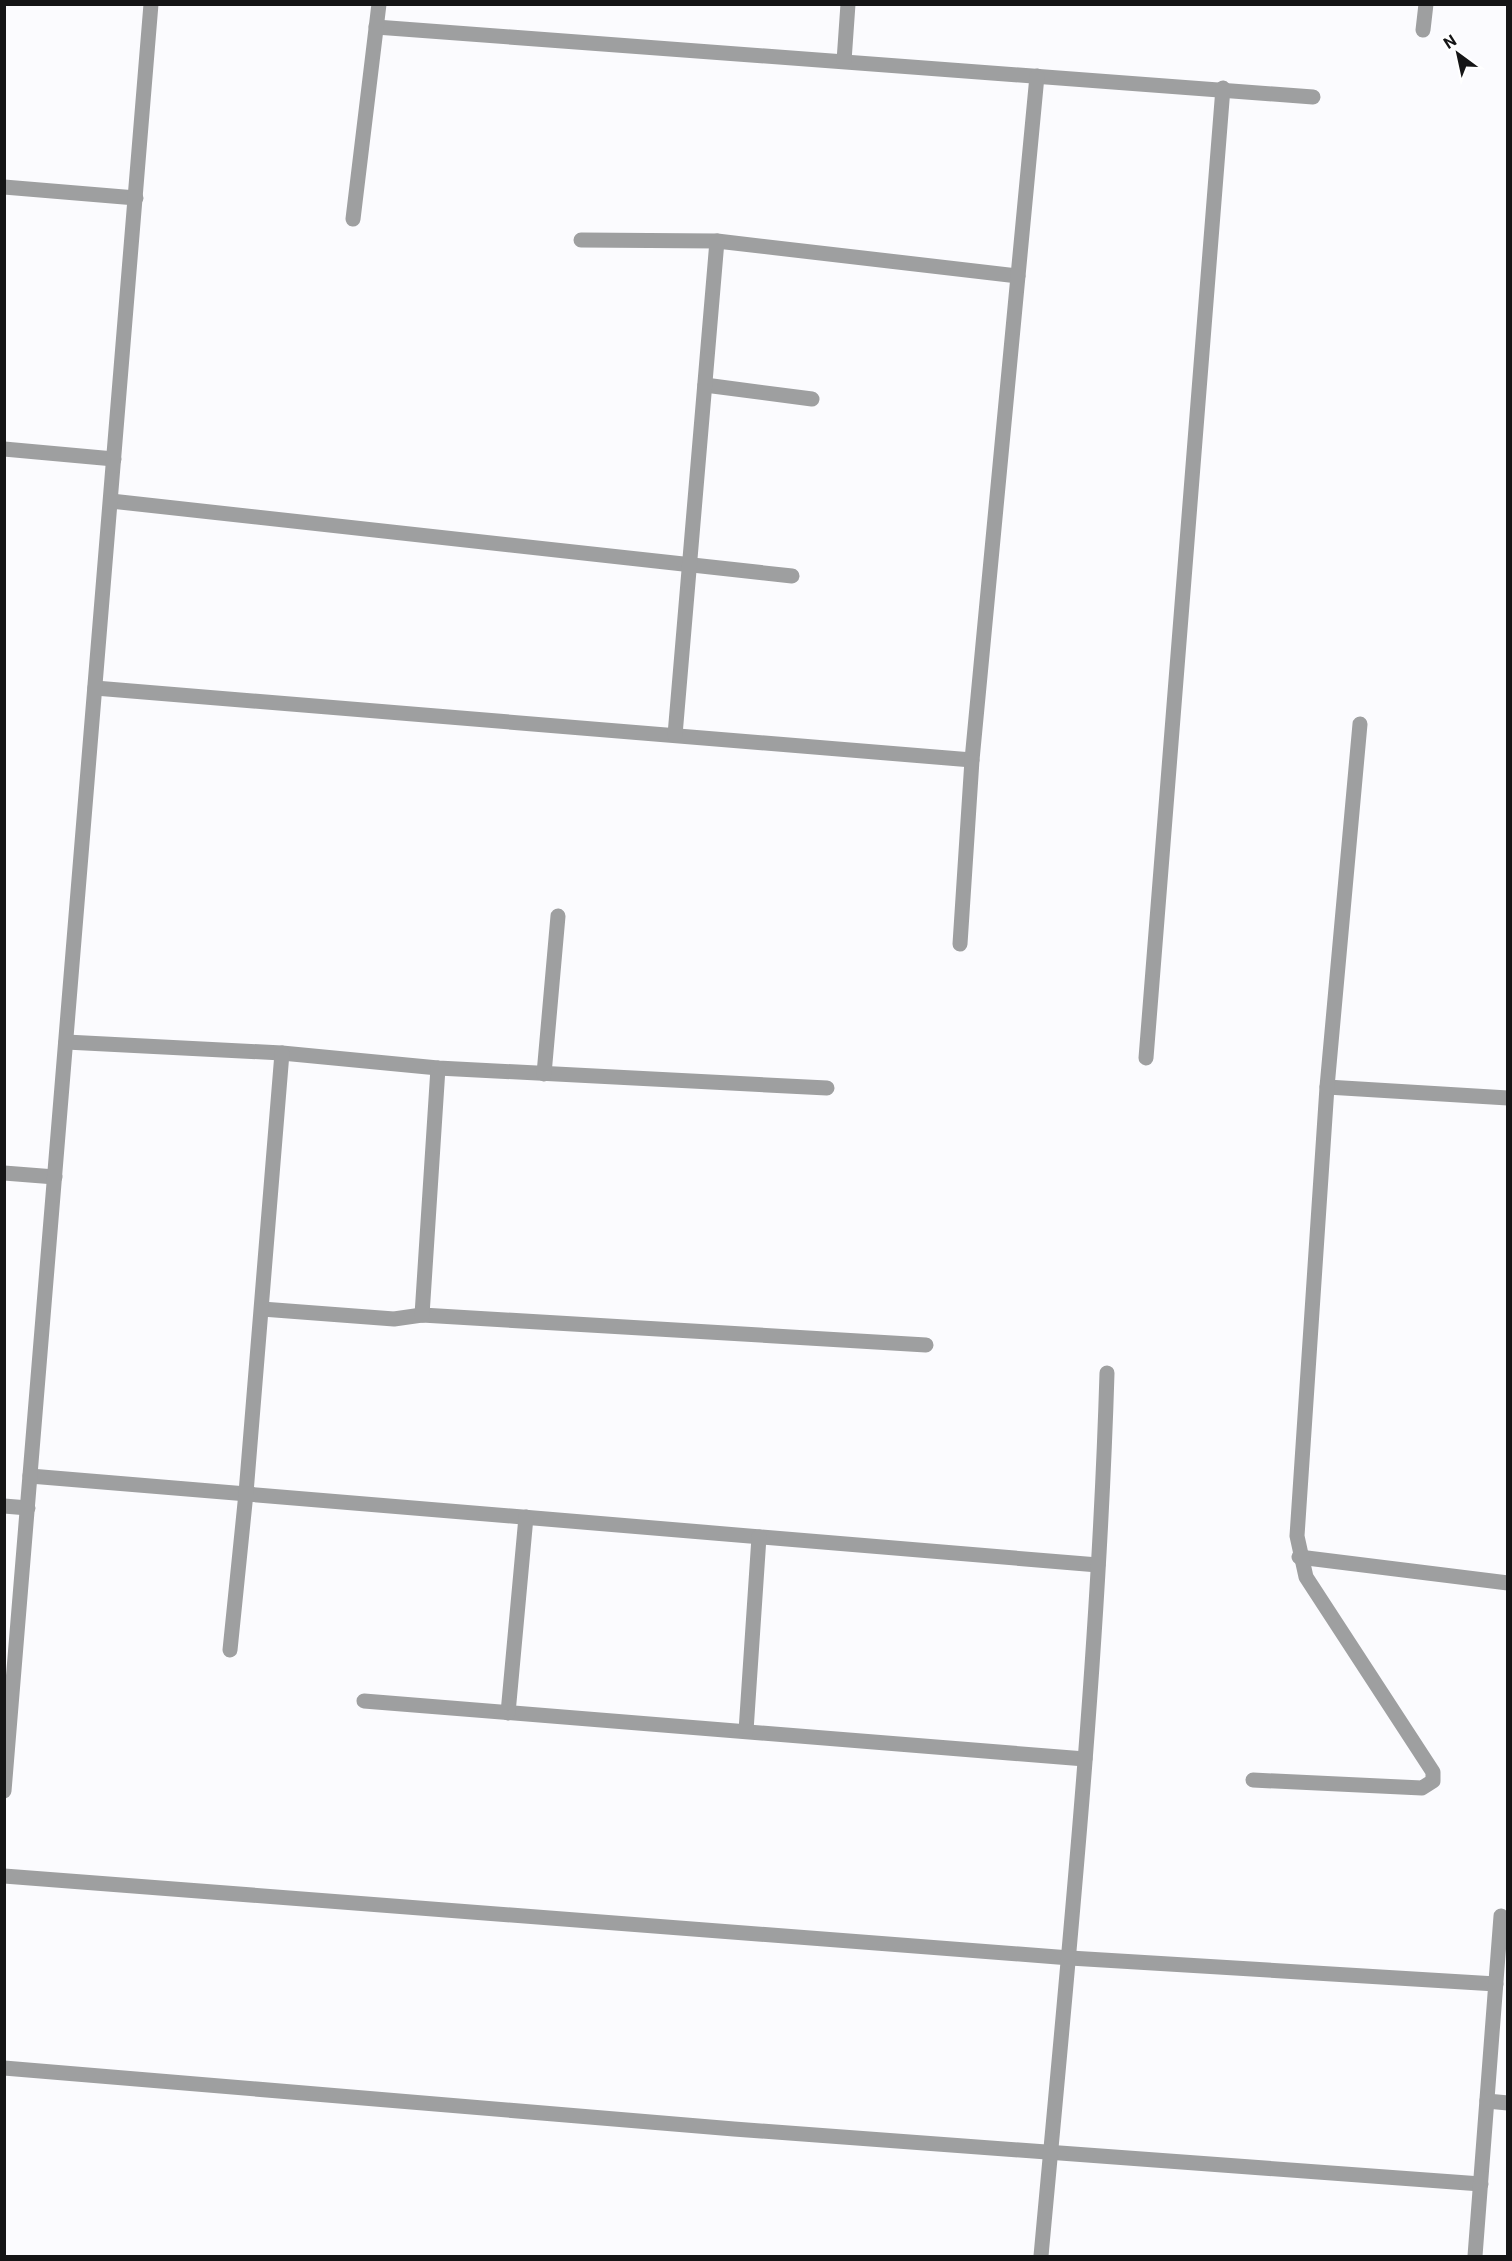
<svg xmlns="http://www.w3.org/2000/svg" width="1512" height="2261" font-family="Roboto,sans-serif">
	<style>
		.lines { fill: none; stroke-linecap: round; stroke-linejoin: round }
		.minor { stroke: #9e9fa0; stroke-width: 15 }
	</style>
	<rect width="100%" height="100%" fill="#fbfbfe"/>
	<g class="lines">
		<!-- minor -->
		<g class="minor">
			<polyline points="376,27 1313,97"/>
			<polyline points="1423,30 1426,4"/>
			<polyline points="844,61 848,4"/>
			<polyline points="4,187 136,198"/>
			<polyline points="353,219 379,4"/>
			<polyline points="581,240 717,241 1018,276"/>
			<polyline points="705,385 812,399"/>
			<polyline points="4,449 114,459"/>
			<polyline points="111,501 792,576"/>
			<polyline points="95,688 972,760"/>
			<polyline points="675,735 717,241"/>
			<polyline points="960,944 972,760 1037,76"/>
			<polyline points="66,1042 282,1053 438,1068 827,1088"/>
			<polyline points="1146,1058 1223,88"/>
			<polyline points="544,1074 558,916"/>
			<polyline points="1327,1087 1508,1098"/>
			<polyline points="4,1173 55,1177"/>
			<polyline points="262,1309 394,1319 422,1315 926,1345"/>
			<polyline points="422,1315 438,1068"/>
			<polyline points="30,1476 1098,1565"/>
			<polyline points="4,1506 28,1508"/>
			<polyline points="1299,1557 1508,1583"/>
			<polyline points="230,1650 246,1493 282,1053"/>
			<polyline points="364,1701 1085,1759"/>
			<polyline points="508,1713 526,1517"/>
			<polyline points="746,1731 759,1537"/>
			<polyline points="1253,1780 1422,1788 1433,1781 1433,1772 1306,1577 1297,1536 1327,1087 1360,724"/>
			<polyline points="4,1791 151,4"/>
			<polyline points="4,1876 1070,1958 1496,1984"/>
			<polyline points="4,2068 734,2129 1481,2184"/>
			<polyline points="1487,2101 1508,2103"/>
			<path d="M1041,2256C1068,1962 1098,1668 1107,1373"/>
			<polyline points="1475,2256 1501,1916"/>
		</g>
	</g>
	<!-- border -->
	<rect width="1512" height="2261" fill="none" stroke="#151516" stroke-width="12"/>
	<!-- north arrow -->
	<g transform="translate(1458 54) rotate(327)" stroke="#ffffff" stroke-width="4.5" paint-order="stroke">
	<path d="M0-4.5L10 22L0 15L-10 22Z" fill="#151516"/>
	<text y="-9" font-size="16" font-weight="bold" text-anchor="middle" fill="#151516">N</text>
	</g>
</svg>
